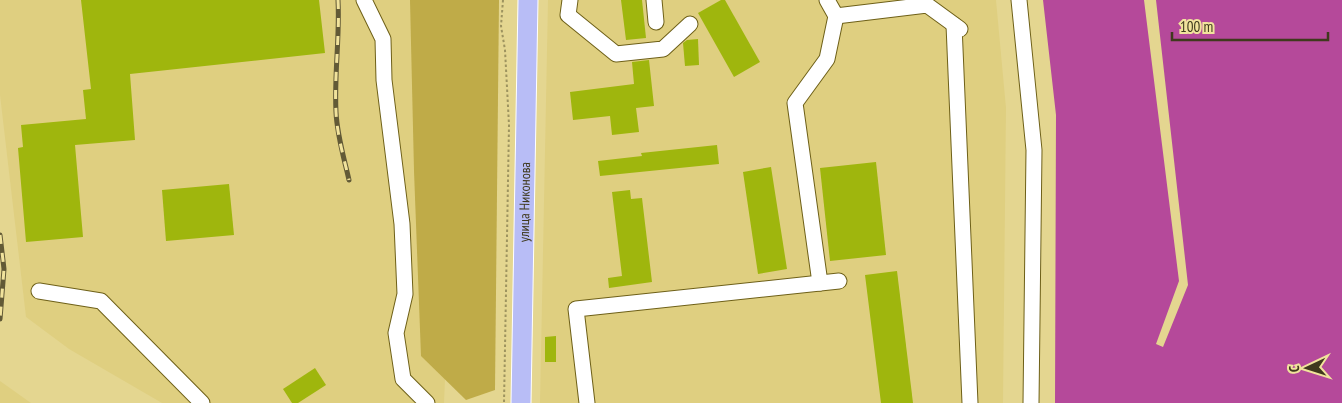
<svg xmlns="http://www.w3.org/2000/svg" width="1342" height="403" font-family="'PT Sans Narrow',sans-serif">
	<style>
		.built { fill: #dfcf80 }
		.green { fill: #bfab48 }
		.water { fill: #b5499a }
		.building { fill: #9fb60d }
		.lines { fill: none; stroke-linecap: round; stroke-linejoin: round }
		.minor-casing { stroke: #6e6018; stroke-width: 17 }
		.major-casing { stroke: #fff; stroke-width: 21 }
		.path { stroke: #9d935f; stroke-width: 2; stroke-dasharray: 2.5 2.5; stroke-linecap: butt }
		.minor { stroke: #fff; stroke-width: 15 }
		.major { stroke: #b8bdf6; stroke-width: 19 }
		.rail-casing { stroke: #625a36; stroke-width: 5 }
		.rail { stroke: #f1e39c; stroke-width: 3; stroke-dasharray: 9; stroke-linecap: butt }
		.labels { text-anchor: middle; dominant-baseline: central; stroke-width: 5; stroke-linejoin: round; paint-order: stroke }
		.street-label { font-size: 14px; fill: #3f391d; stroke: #f1e39c }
	</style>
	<rect width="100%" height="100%" fill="#e4d690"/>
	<!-- built -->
	<g class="built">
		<polygon points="0,0 461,0 444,403 162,403 69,349 26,317 0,95"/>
		<polygon points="548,0 996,0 1006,108 1003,403 540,403"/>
		<polygon points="0,381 31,403 0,403"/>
	</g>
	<!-- green -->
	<polygon class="green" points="410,0 499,0 495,390 466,400 421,356 414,171"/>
	<!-- water -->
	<polygon class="water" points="1043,0 1144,0 1179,281 1156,344 1163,347 1188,285 1156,0 1342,0 1342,403 1055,403 1056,115"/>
	<!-- building -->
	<g class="building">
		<polygon points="81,0 319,0 325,53 130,74 135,140 75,145 83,237 26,242 18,148 23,147 21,125 86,119 83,90 91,89"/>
		<polygon points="621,0 642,0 646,38 626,40"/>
		<polygon points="721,0 725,0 760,62 734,77 698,13"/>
		<polygon points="698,39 699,65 685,66 683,43 687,40"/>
		<polygon points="649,60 654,106 636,108 639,132 612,135 610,116 573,120 570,92 634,84 632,62"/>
		<polygon points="717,145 719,164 600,176 598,161 642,156 641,153"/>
		<polygon points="876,162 886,255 830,261 820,168"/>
		<polygon points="771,167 787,269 758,274 743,172"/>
		<polygon points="229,184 234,235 166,241 162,190"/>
		<polygon points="630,190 631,199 642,198 652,282 609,288 608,278 622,276 612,192"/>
		<polygon points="897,271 913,403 881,403 865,275"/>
		<polygon points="556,336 556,362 545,362 545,337"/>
		<polygon points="315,368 326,385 298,403 292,403 283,389"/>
	</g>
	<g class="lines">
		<!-- minor casing -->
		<g class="minor-casing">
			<g id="minor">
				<polyline points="364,0 383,39 384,80 402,224 405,294 396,333 403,379 427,403"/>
				<polyline points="570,0 568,15 616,54 663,49 690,24"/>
				<polyline points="654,0 656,22"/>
				<polyline points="827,0 836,16 927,5 960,29"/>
				<polyline points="1019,0 1034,150 1031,403"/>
				<polyline points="954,25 970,403"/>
				<polyline points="820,283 795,103 827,59 836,16"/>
				<polyline points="39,291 101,301 202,403"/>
				<polyline points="587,403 576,309 839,281"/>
			</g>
		</g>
		<!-- major casing -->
		<g class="major-casing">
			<g id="major">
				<path id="s1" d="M521,403L528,0"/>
			</g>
		</g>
		<!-- path -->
		<polyline class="path" points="503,0 501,26 505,50 509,125 504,403"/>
		<!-- minor -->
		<use href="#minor" class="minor"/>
		<!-- major -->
		<use href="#major" class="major"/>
		<!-- rail casing -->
		<g class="rail-casing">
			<g id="rail">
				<path d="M338,0C340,37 334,74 336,112C337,135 344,158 349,180"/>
				<polyline points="0,235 4,269 0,319"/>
			</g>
		</g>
		<!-- rail -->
		<use href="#rail" class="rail"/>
	</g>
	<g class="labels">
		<!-- street labels -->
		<g class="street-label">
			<text stroke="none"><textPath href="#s1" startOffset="201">улица Никонова</textPath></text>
		</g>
	</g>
	<!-- north arrow -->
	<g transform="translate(1307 368) rotate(266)" stroke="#f1e39c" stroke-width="4" paint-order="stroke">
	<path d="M0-4L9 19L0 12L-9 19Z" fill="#3f391d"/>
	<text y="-8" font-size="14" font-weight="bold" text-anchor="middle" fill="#3f391d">С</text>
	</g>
	<!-- scale -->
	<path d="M1172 32v8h156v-8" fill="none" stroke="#3f391d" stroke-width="2.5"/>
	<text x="1180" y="32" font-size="15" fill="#3f391d" stroke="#f1e39c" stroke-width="4" paint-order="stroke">100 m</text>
</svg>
